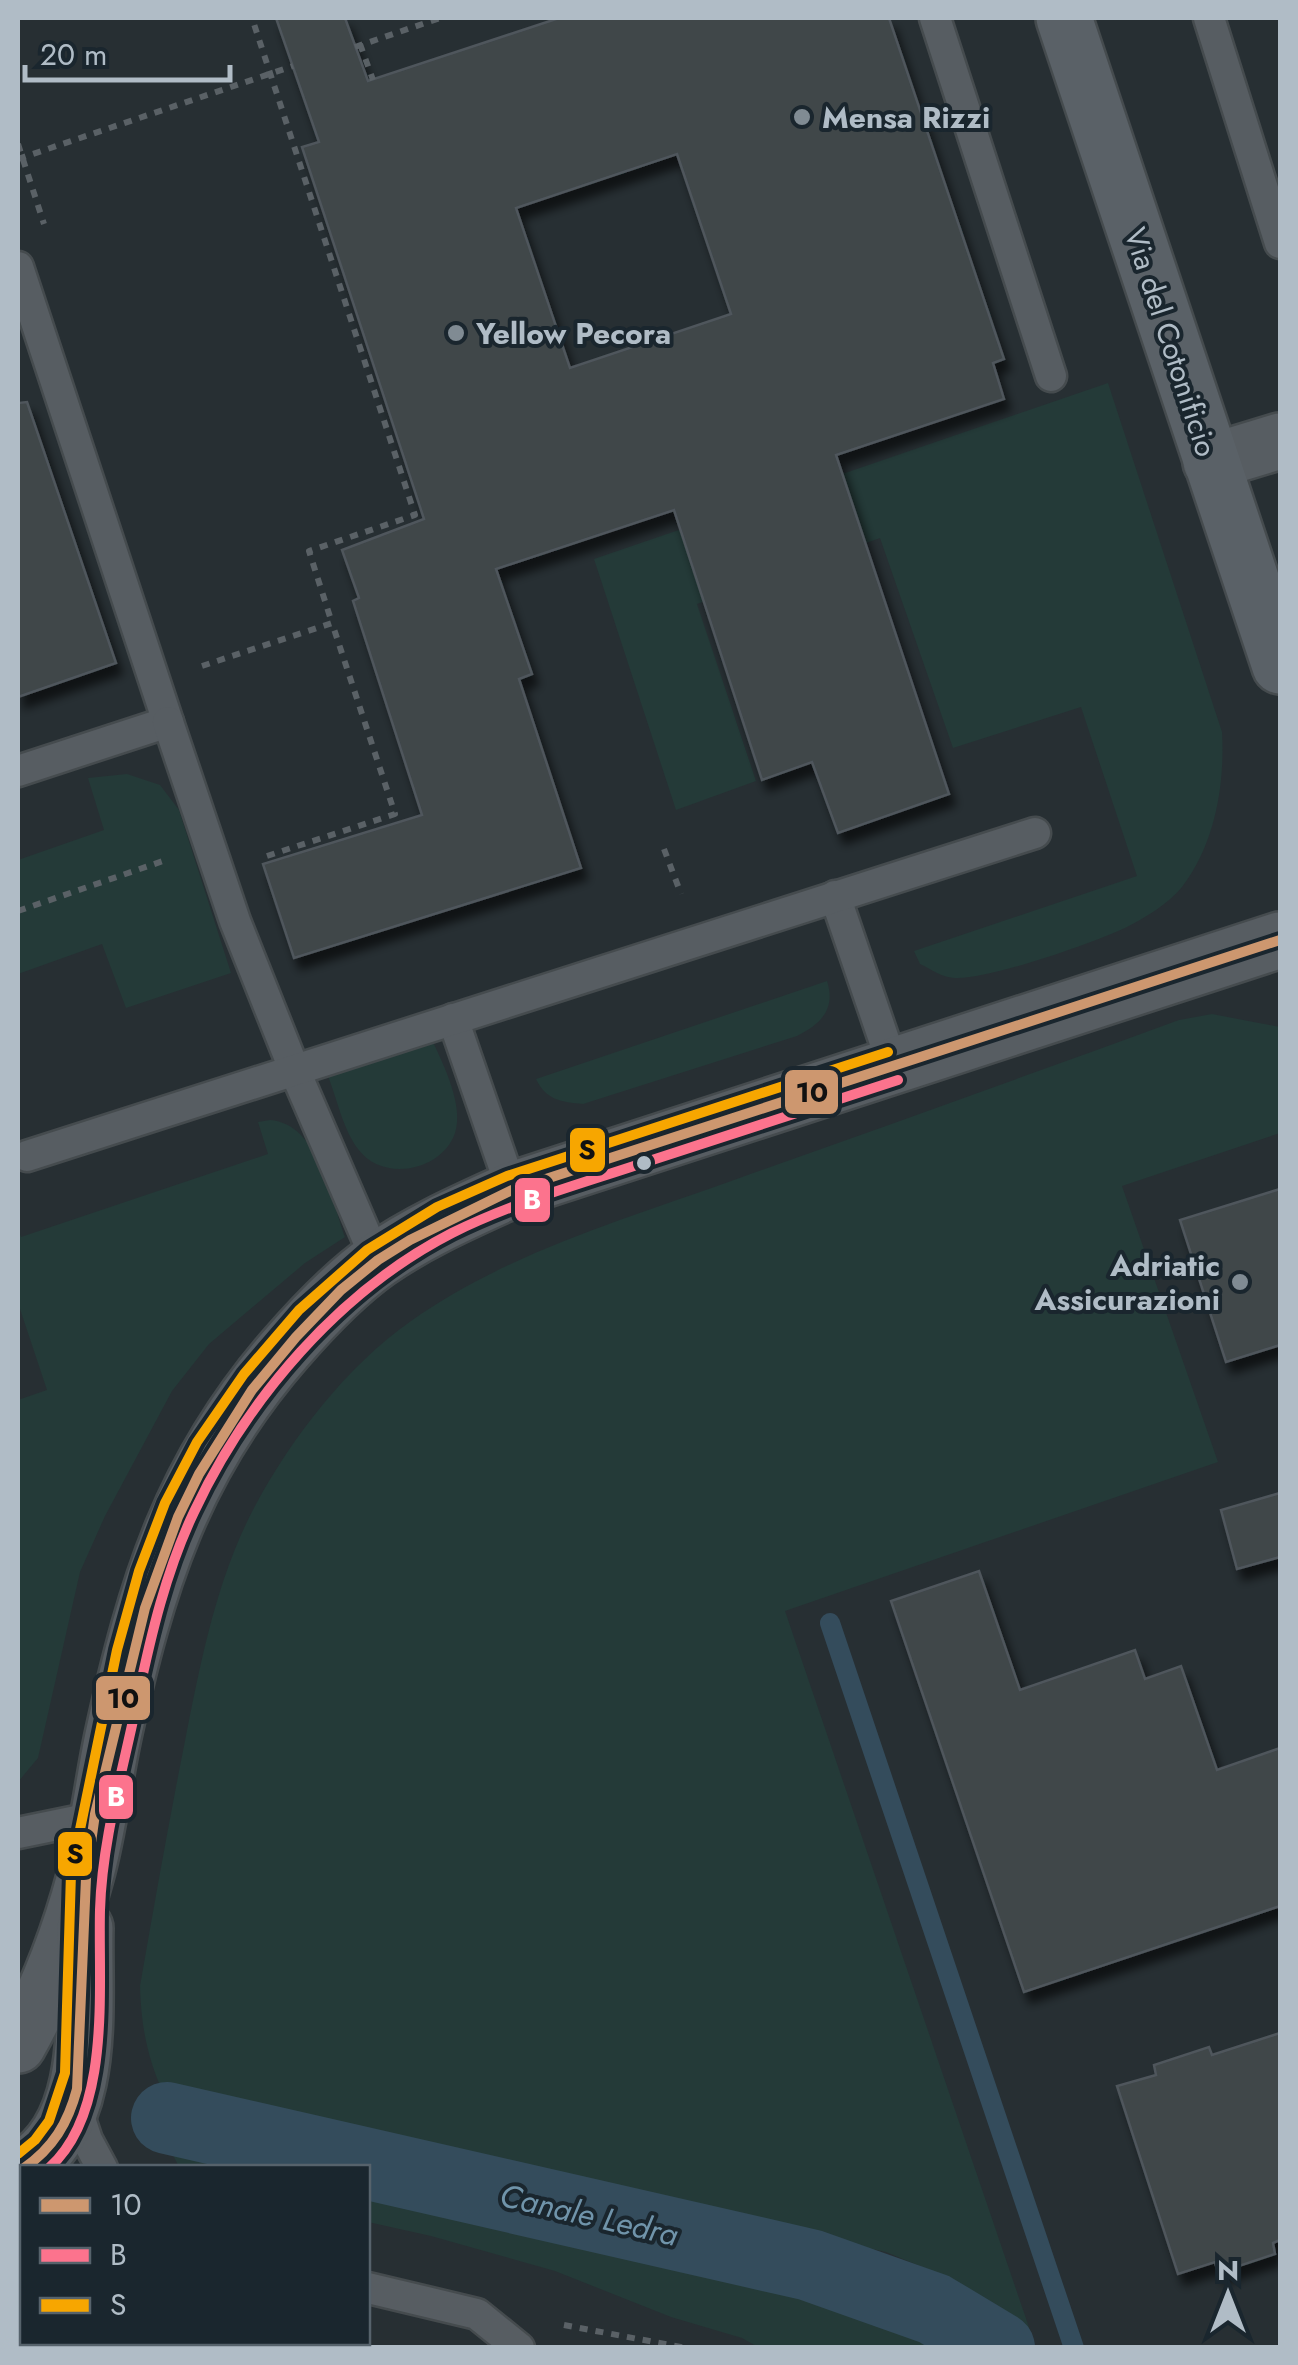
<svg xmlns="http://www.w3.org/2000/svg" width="1298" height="2365" font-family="Jost,sans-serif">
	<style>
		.green { fill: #243a38 }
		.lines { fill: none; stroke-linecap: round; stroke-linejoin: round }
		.stream { stroke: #344c5c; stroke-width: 20 }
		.canal { stroke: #344c5c; stroke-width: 72 }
		.building { fill: #3f464a; stroke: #4f565c; stroke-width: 2.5; fill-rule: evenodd; filter: url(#shadow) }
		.service-casing { stroke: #454b4e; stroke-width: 35 }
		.minor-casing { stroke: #454b4e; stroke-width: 60 }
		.tertiary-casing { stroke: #454b4e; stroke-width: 60 }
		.secondary-casing { stroke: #454b4e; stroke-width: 60 }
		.path { stroke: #5a6166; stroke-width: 6; stroke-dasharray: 8 8; stroke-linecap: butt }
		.service { stroke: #575d62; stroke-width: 30 }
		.minor { stroke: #575d62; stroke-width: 55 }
		.tertiary { stroke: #575d62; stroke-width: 55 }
		.secondary { stroke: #5a6167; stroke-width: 55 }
		.bus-1-casing { stroke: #1a262e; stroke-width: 18 }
		.bus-2-casing { stroke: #1a262e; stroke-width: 18 }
		.bus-3-casing { stroke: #1a262e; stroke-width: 18 }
		.bus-1 { stroke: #cd976f; stroke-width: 10 }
		.bus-2 { stroke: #fc738d; stroke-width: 10 }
		.bus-3 { stroke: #f7a600; stroke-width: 10 }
		.poi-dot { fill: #808b93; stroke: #1a262e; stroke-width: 4 }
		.bus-dot { fill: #b0bcc6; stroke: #1a262e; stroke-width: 4 }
		.labels { text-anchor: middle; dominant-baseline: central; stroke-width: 8; stroke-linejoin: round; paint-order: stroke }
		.poi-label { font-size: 30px; font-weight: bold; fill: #b0bcc6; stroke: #1a262e; text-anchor: start }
		.street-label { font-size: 30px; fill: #b0bcc6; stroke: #1a262e }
		.water-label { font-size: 32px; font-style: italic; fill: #7094aa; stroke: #1a262e }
		.line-badge { stroke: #1a262e; stroke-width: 4 }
		.badge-label { font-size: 28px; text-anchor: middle; font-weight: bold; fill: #fff }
		.pale-badge-label { font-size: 28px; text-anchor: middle; font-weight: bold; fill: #111 }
	</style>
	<defs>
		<filter id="shadow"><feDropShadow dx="6" dy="11" stdDeviation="5" flood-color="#0009"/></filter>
	</defs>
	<rect width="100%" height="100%" fill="#272f33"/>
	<!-- green -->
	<g class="green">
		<path d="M1108,383L1222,732C1225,785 1215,844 1182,887C1168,904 1145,918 1125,928C1093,943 988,980 955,978C943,978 931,969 920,964L914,951L1137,876L1081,707L953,748L880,538L697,604L756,781L676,810L594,559Z"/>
		<polygon points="127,774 160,785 179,810 231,973 126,1008 102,944 18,974 18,860 104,830 88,778"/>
		<path d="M827,981C836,1009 821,1024 797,1036L583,1104C561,1102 546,1100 536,1079Z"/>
		<path d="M1212,1014L1280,1027V1133L1122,1186L1218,1462L785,1611L1034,2342L995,2307L951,2279L886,2252L163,2092C147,2057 141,2025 140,1986C154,1906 168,1826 184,1746C200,1665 216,1579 255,1506C292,1437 347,1366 411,1321C507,1253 625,1219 734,1180C883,1127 1031,1074 1179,1020Z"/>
		<path d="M433,1042C444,1066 464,1106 455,1133C442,1171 383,1183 358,1149C343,1129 337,1099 328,1076Z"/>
		<path d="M270,1120C319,1124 331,1198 345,1237L305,1263L209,1344L172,1391L105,1516L80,1572L38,1758L18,1782V1400L47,1390L18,1303V1229L21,1237L268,1154L258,1122Z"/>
		<polygon points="163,2135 305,2167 179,2167"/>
		<path d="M368,2182L798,2280C854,2298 912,2315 961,2347H758L742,2338L671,2317L555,2271L431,2236L368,2222Z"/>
		<polygon points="18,2264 22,2265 22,2342 357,2342 378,2347 18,2347"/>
	</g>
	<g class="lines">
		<!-- stream -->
		<polyline class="stream" points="830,1623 1074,2348"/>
		<!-- canal -->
		<polyline class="canal" points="167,2118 810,2265 934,2309 999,2348"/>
	</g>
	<!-- building -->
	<g class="building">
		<path d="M276,18H345L368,81L559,18H889L1004,359L993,363L1004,399L836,455L949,794L838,833L812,762L762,780L674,510L496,569L532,674L519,679L581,868L294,958L263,864L422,815L353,601L359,598L342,550L424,519L302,147L319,142ZM677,154L731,314L570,368L516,208Z"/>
		<polygon points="27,402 116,663 18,697 18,403"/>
		<polygon points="1280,1189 1280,1345 1226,1362 1180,1220"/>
		<polygon points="1280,1493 1280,1557 1237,1569 1221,1510"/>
		<polygon points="979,1571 1020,1690 1135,1650 1145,1679 1181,1666 1217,1770 1280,1748 1280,1906 1024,1992 891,1601"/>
		<polygon points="1280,2033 1280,2240 1273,2243 1275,2254 1218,2273 1215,2262 1178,2274 1117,2086 1156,2075 1154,2065 1209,2047 1212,2055"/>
	</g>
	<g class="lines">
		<!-- service casing -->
		<g class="service-casing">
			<g id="service">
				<polyline points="935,18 1051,376"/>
				<polyline points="1209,18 1280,243"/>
				<polyline points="18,267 168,722 18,771"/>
				<polyline points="168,722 235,921 294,1069 377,1261"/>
				<polyline points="835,896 893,1066"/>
				<polyline points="453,1019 512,1190"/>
				<polyline points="27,1156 1035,833"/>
				<polyline points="18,1833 96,1817"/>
				<polyline points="75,2104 87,2140 102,2168"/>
				<polyline points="18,2202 22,2203"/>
				<polyline points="368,2288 477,2314 519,2348"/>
			</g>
		</g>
		<!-- minor casing -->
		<g class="minor-casing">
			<polyline id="minor" points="1211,462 1280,441"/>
		</g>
		<!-- tertiary casing -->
		<g class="tertiary-casing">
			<g id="tertiary">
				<path d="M18,2045C48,1992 69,1936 85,1877C98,1832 103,1783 113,1736C146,1585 182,1467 286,1348C313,1317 344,1284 378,1260C420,1231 466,1211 512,1190L1280,940"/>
				<path d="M23,2168C99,2124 83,2004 85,1928"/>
			</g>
		</g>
		<!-- secondary casing -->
		<g class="secondary-casing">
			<polyline id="secondary" points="1064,18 1280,666"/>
		</g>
		<!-- path -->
		<g class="path">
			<polyline points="360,44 373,80"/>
			<polyline points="355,47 440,18"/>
			<polyline points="18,144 44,224"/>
			<polyline points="18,159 293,66"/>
			<polyline points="202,666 332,623 309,551 415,515 252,18"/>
			<polyline points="664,849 681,894"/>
			<polyline points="267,856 395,814 332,623"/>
			<polyline points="18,911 163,861"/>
			<polyline points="564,2325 686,2348"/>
			<polyline points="211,2348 215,2342"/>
		</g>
		<!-- service -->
		<use href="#service" class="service"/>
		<!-- minor -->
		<use href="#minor" class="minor"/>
		<!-- tertiary -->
		<use href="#tertiary" class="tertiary"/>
		<!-- secondary -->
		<use href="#secondary" class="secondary"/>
		<!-- bus-1 casing -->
		<g class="bus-1-casing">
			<path id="bus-1" d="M24,2168C53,2148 68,2123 77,2089L86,1878L95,1814L145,1608L178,1517L199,1474L252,1390L296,1337L341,1290L378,1260L410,1240L512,1190L1280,940"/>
		</g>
		<!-- bus-2 casing -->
		<g class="bus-2-casing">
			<path id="bus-2" d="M49,2168C112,2112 98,1988 100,1910C102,1839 124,1767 138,1697C151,1635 166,1571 194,1512C247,1399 339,1291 452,1233C512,1203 577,1185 640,1164C726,1136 812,1108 898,1080"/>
		</g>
		<!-- bus-3 casing -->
		<g class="bus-3-casing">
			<polyline id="bus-3" points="18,2154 35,2140 49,2121 65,2073 71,1873 117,1650 139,1571 165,1503 197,1442 244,1374 299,1310 367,1250 437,1207 507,1176 888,1052"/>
		</g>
		<!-- bus-1 -->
		<use href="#bus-1" class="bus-1"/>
		<!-- bus-2 -->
		<use href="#bus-2" class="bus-2"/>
		<!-- bus-3 -->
		<use href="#bus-3" class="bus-3"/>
	</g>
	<!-- markers -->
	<g class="poi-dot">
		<circle cx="802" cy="117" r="10"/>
		<circle cx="456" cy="333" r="10"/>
		<circle cx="1240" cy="1282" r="10"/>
	</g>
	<circle class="bus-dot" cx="644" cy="1163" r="9"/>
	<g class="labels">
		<!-- poi labels -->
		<g class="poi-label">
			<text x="822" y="117">Mensa Rizzi</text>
			<text x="476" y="333">Yellow Pecora</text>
			<text x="1220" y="1265" text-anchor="end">Adriatic<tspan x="1220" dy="34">Assicurazioni</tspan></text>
		</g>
		<!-- street labels -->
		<g class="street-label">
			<text transform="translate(1171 342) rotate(72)">Via del Cotonificio</text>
		</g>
		<!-- water labels -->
		<g class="water-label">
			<text transform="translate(589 2215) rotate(13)">Canale Ledra</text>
		</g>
	</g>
	<g class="line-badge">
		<rect x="783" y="1068" width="57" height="48" rx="10" fill="#cd976f"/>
		<rect x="568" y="1126" width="39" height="48" rx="10" fill="#f7a600"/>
		<rect x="513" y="1176" width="39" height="48" rx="10" fill="#fc738d"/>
		<rect x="94" y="1674" width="58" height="48" rx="10" fill="#cd976f"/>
		<rect x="97" y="1773" width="38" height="48" rx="10" fill="#fc738d"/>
		<rect x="56" y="1830" width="38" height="48" rx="10" fill="#f7a600"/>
	</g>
	<g class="badge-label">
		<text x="532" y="1209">B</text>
		<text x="116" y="1806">B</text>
	</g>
	<g class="pale-badge-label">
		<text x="812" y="1102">10</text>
		<text x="587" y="1159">S</text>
		<text x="123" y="1708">10</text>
		<text x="75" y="1863">S</text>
	</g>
	<!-- border -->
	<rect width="1298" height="2365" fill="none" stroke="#b0bcc6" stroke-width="40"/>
	<!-- legend -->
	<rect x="20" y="2165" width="350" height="180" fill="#1a262e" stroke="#56626b" stroke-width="2.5"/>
	<rect x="40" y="2198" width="50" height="15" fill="#cd976f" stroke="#56626b" stroke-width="2.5"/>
	<text x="110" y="2215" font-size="30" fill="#b0bcc6">10</text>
	<rect x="40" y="2248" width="50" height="15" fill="#fc738d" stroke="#56626b" stroke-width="2.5"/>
	<text x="110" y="2265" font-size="30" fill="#b0bcc6">B</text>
	<rect x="40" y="2298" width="50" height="15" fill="#f7a600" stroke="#56626b" stroke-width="2.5"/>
	<text x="110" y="2315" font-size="30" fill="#b0bcc6">S</text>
	<!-- north arrow -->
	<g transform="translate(1228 2295)" stroke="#1a262e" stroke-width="8" paint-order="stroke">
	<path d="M0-8L18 38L0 25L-18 38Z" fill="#b0bcc6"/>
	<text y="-15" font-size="28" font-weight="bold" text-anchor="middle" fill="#b0bcc6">N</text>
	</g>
	<!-- scale -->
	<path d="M25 65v15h205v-15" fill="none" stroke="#b0bcc6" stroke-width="5"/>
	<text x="40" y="65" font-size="30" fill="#b0bcc6" stroke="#1a262e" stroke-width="8" paint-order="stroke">20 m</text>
</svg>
